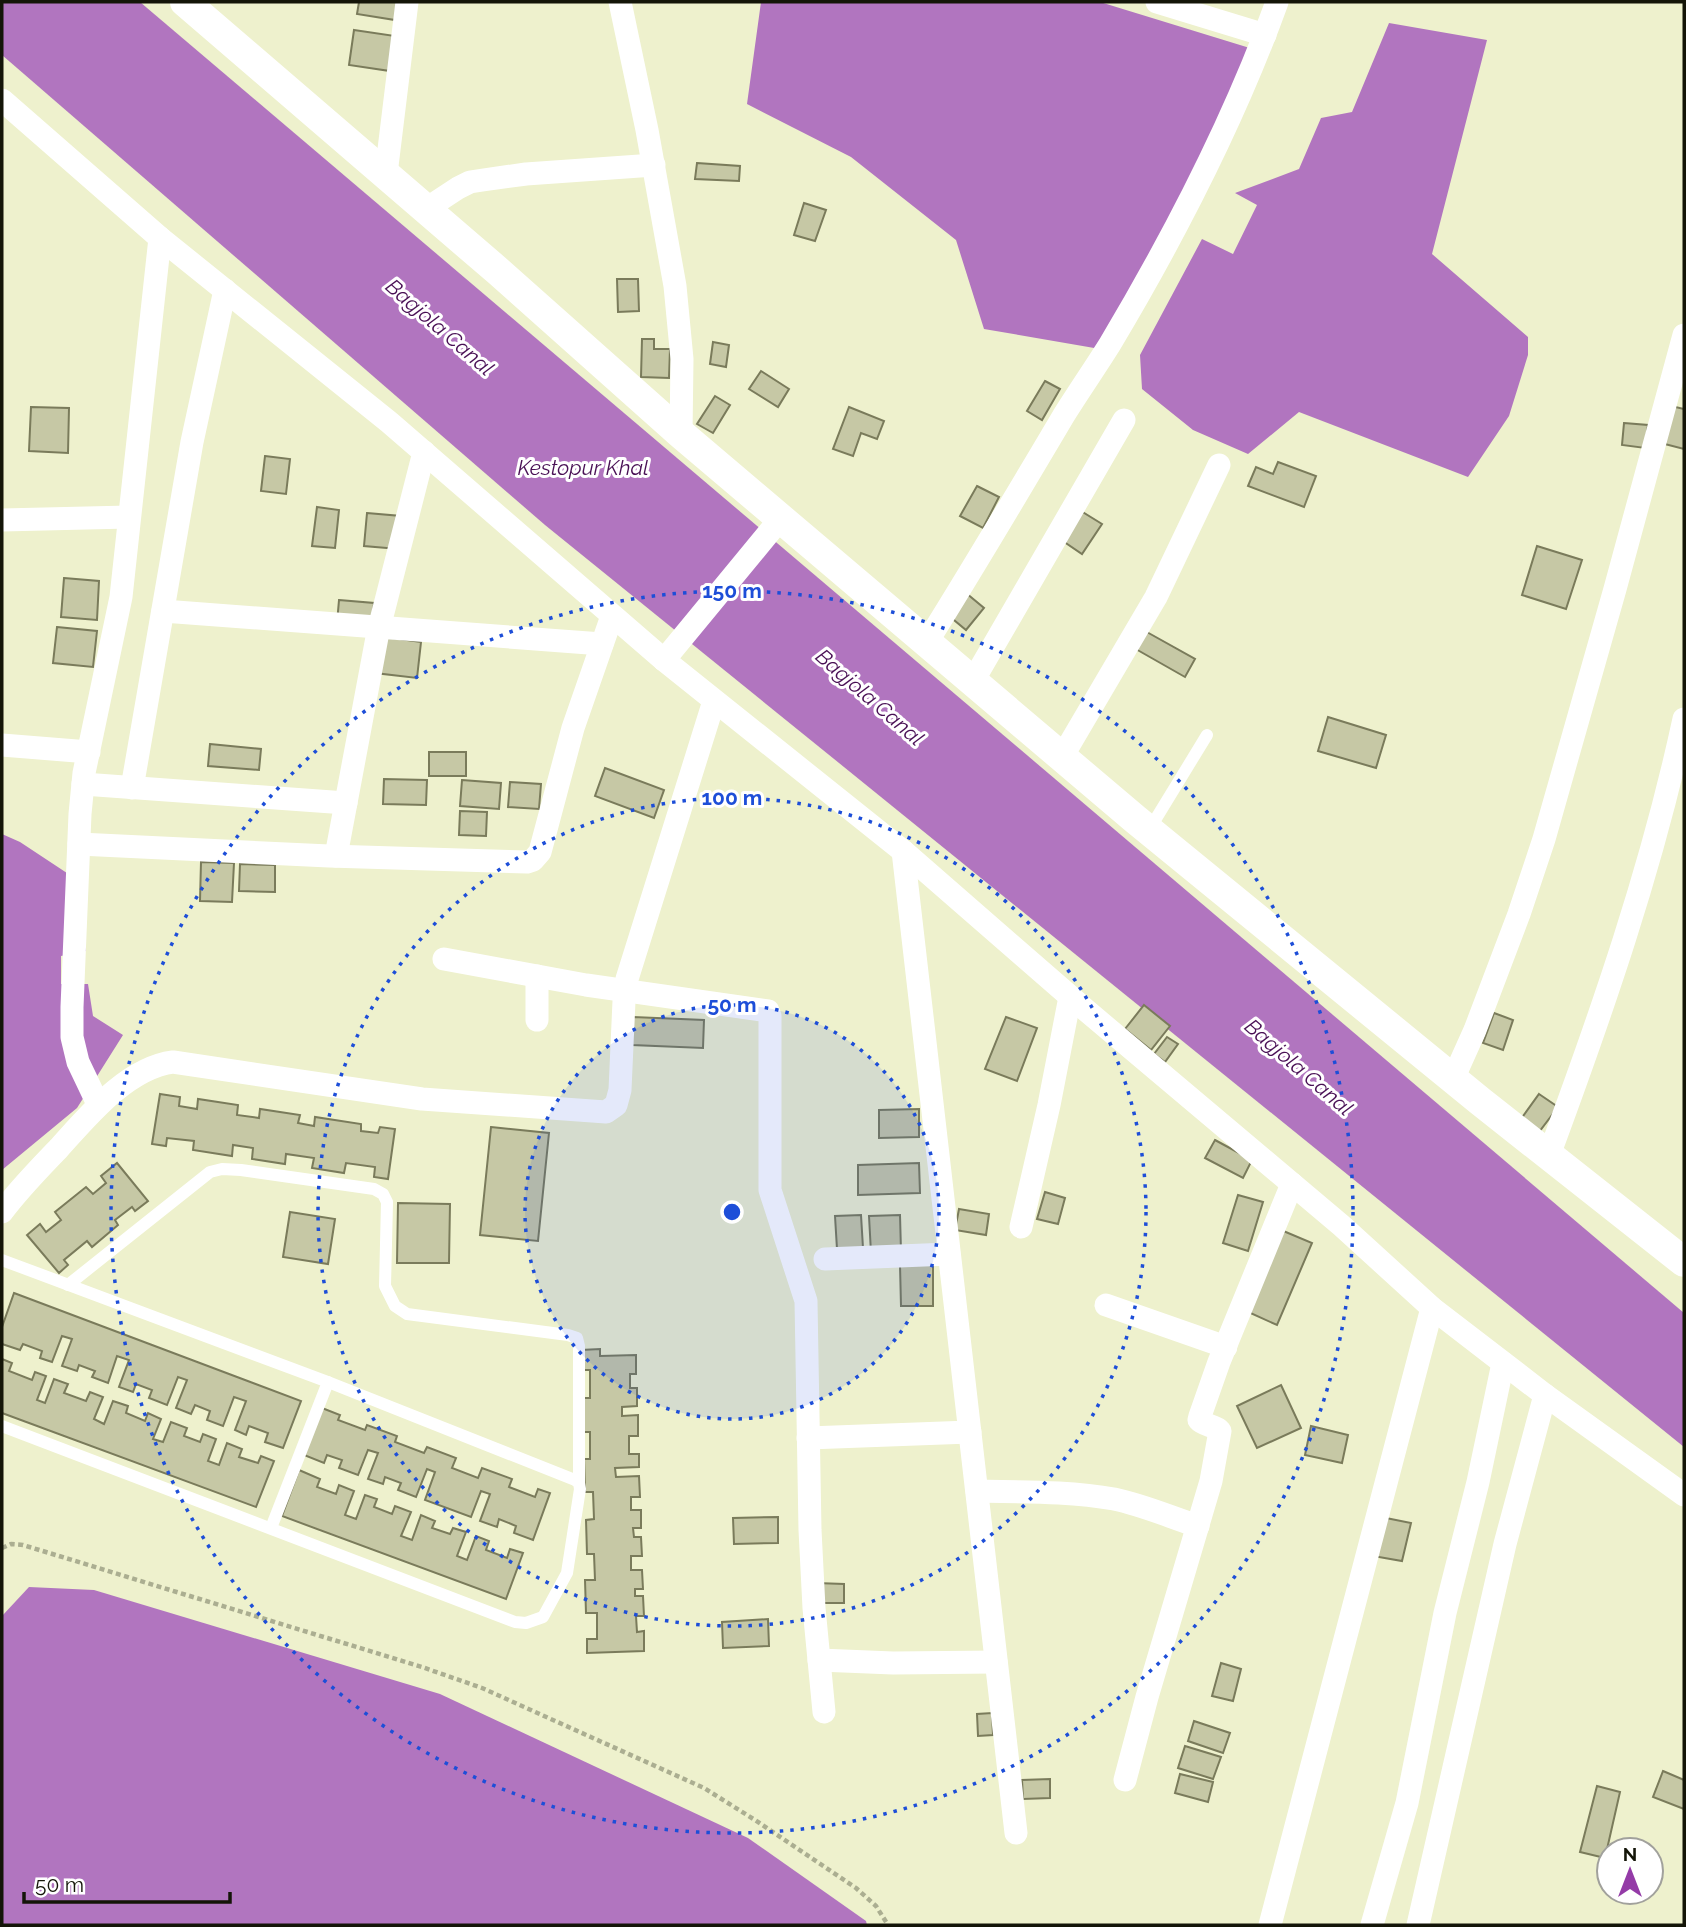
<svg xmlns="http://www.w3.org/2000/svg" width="1686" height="1927" font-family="Raleway,sans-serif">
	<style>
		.water { fill: #b175bf }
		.building { fill: #c6c8a5; stroke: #7a7b5b; stroke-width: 2 }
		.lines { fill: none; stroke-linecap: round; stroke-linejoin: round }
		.path { stroke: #abae91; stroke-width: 4.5; stroke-dasharray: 5 3.5; stroke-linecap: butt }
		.service { stroke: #fff; stroke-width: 12 }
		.minor { stroke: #fff; stroke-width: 23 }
		.tertiary { stroke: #fff; stroke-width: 30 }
		.ring { fill: none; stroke: #1d4ed8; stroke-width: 3.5; stroke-dasharray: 3.5 7 }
		.labels { text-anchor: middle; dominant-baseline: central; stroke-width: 6; stroke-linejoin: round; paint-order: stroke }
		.water-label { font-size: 21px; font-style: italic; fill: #491055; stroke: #fff }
		.centre { fill: #1d4ed8; stroke: #fff; stroke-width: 3.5 }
		.ring-label { font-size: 21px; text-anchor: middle; font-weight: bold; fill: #1d4ed8; stroke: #fff; stroke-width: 6; stroke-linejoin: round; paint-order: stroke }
	</style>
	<rect width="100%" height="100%" fill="#eef1cd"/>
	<!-- water -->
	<g class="water">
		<polygon points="2,2 140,2 1684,1313 1684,1447 545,525 2,55"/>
		<polygon points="761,2 1100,2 1253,49 1187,203 1100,349 984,329 956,240 851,157 747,104"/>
		<polygon points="1389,23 1487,40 1432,254 1528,337 1528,355 1509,416 1468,477 1299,412 1248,454 1193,430 1142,389 1140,355 1202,239 1233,254 1257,205 1235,193 1299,169 1321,118 1352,112"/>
		<polygon points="2,834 20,842 79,881 86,951 61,956 61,984 88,984 93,1016 123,1035 77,1108 2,1170"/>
		<polygon points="29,1587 94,1590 440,1694 748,1838 866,1921 867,1925 2,1925 2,1616"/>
	</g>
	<!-- building -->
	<g class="building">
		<polygon points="359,2 398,2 395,20 357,14"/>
		<polygon points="354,30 395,36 390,71 349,65"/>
		<polygon points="697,163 740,166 739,181 695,179"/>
		<polygon points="804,203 826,210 815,241 794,235"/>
		<polygon points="617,279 638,279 639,311 618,312"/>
		<polygon points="642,339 654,339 654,349 670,349 669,378 641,377"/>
		<polygon points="713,342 729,345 726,367 710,364"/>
		<polygon points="761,371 789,389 778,407 749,389"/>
		<polygon points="1045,381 1060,389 1042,420 1027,411"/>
		<polygon points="715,396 730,405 713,433 697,424"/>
		<polygon points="1667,405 1684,409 1684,449 1657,442"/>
		<polygon points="31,407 69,408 68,453 29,451"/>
		<polygon points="849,407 884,421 877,439 861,433 853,456 833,449"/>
		<polygon points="1624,423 1648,425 1645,448 1622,445"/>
		<polygon points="265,456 290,459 286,494 261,491"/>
		<polygon points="1278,462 1316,476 1304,507 1248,486 1256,467 1273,474"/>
		<polygon points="977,486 999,497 983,528 960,516"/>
		<polygon points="317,507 339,510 335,548 312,546"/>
		<polygon points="1076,508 1102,524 1082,554 1057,537"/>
		<polygon points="367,513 401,516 398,549 364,546"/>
		<polygon points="1537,546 1582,560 1566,609 1522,595"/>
		<polygon points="64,578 99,581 97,620 61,617"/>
		<polygon points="966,593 984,608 966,630 948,615"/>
		<polygon points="339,600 374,603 372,626 337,623"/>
		<polygon points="57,627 97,631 93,667 53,663"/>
		<polygon points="1145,631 1195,659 1185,677 1134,648"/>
		<polygon points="379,636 421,642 417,678 375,673"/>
		<polygon points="1328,717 1386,735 1376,768 1318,751"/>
		<polygon points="210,744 261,749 259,770 208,766"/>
		<rect x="429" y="752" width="37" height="24"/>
		<polygon points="605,768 664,790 654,818 595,796"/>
		<polygon points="384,779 427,780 426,805 383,804"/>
		<polygon points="462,780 501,783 499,809 460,806"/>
		<polygon points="510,782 541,784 539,809 508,807"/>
		<polygon points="460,811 487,812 486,836 459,835"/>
		<polygon points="201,862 234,863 232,902 200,901"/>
		<polygon points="240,864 275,865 275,892 239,891"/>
		<polygon points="1144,1005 1170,1026 1151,1050 1125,1029"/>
		<polygon points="1494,1013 1513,1020 1503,1050 1483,1043"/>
		<polygon points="633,1017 704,1020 703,1048 632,1045"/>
		<polygon points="1006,1017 1037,1028 1017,1081 985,1069"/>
		<polygon points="1167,1037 1178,1044 1165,1062 1154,1054"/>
		<polygon points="160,1094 180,1097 179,1106 197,1109 198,1099 238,1105 237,1115 259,1118 260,1109 300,1115 298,1123 314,1126 315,1117 361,1124 361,1131 378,1133 380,1127 395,1129 388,1179 374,1177 375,1167 346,1163 344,1173 312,1168 314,1158 286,1154 285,1164 252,1159 253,1148 233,1145 232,1156 193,1150 194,1141 167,1138 166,1146 152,1144"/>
		<polygon points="1539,1094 1558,1107 1539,1132 1521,1119"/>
		<polygon points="919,1109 919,1137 879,1138 879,1110"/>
		<polygon points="491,1127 549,1133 538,1241 480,1235"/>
		<polygon points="1215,1140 1252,1160 1243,1178 1205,1158"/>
		<polygon points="117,1163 148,1201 135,1211 132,1207 115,1220 118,1225 92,1247 87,1241 64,1260 68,1265 59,1273 27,1235 40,1224 46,1232 61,1220 55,1212 86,1187 93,1194 106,1183 101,1176"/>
		<polygon points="919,1163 920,1193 858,1195 858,1165"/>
		<polygon points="1045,1192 1065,1198 1058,1224 1037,1219"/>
		<polygon points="1238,1195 1263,1202 1248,1251 1223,1243"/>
		<polygon points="398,1203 450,1204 449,1263 397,1263"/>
		<polygon points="959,1209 989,1214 986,1235 955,1230"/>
		<polygon points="290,1212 335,1219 328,1264 283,1257"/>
		<polygon points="861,1215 863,1248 837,1249 835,1216"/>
		<polygon points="900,1215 901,1251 871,1253 869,1216"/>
		<polygon points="1281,1230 1312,1243 1277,1325 1246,1311"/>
		<polygon points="900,1265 933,1265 933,1306 901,1306"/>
		<polygon points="14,1293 301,1401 283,1448 265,1442 268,1433 249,1426 246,1435 235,1430 246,1401 234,1397 223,1426 207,1420 210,1411 195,1405 191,1414 176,1408 187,1380 178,1377 167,1405 149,1398 152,1390 136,1384 133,1392 119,1387 129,1360 117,1356 108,1383 92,1377 95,1371 79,1365 77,1371 62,1366 72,1339 62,1336 52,1362 40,1358 42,1351 23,1344 20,1350 2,1344 2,1327"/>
		<polygon points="600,1349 600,1356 636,1355 636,1374 630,1374 630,1388 637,1388 637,1406 622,1407 622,1416 638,1415 638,1436 629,1436 629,1454 639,1454 639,1467 615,1468 616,1477 639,1476 640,1497 631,1497 631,1510 641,1510 641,1528 633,1528 634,1537 641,1537 642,1556 631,1556 631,1570 642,1570 643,1589 635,1589 635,1596 643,1596 644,1616 636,1616 637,1632 644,1631 644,1651 587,1653 587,1639 597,1639 597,1613 586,1613 585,1580 595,1580 594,1554 587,1554 586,1520 594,1519 593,1492 585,1492 584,1459 590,1459 590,1432 583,1432 582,1398 590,1398 590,1370 581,1370 581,1350"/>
		<polygon points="2,1359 12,1363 9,1371 32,1380 35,1372 46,1376 37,1400 45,1403 54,1379 68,1384 64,1393 86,1401 90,1392 103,1397 94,1419 104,1424 113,1401 128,1406 126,1413 145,1421 148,1413 161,1419 153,1439 163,1442 171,1422 187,1428 184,1436 200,1442 203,1434 216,1439 208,1461 219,1465 227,1443 242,1449 239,1457 258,1463 261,1456 274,1461 256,1507 2,1413"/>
		<polygon points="1281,1385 1301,1428 1257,1448 1237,1406"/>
		<polygon points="322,1408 340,1415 338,1420 365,1430 367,1425 397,1436 395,1442 424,1453 427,1447 456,1458 452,1468 478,1478 482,1468 512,1479 509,1487 535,1497 538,1489 550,1493 533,1540 514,1533 516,1526 499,1519 497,1527 480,1521 490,1494 481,1491 471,1517 425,1500 435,1472 427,1469 416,1497 398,1490 401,1483 385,1477 383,1484 368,1479 378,1453 368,1450 358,1475 339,1468 342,1460 327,1455 324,1463 304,1455"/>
		<polygon points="1311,1426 1348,1435 1342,1463 1305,1455"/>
		<polygon points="299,1470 320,1479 317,1487 336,1494 339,1485 354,1491 345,1515 356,1519 365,1495 377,1499 374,1507 392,1514 395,1506 411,1512 401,1536 412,1540 421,1515 435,1521 432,1528 450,1534 453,1528 466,1532 457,1556 467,1560 476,1536 489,1541 486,1550 507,1558 510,1549 523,1553 506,1599 282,1516"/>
		<polygon points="778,1517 778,1543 734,1544 733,1518"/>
		<polygon points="1381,1517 1411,1523 1402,1561 1373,1556"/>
		<polygon points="816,1583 844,1584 844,1603 816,1603"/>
		<polygon points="768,1619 769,1646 723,1648 722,1622"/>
		<polygon points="1221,1663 1241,1669 1233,1701 1212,1696"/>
		<polygon points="992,1713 993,1735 978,1736 977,1714"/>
		<polygon points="1194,1721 1230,1733 1223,1753 1188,1741"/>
		<polygon points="1185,1746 1221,1757 1213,1779 1178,1768"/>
		<polygon points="1663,1771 1684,1780 1684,1809 1653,1797"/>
		<polygon points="1180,1774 1213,1782 1208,1802 1175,1793"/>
		<polygon points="1050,1779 1050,1798 1023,1799 1022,1780"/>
		<polygon points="1597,1786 1620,1792 1605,1858 1580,1852"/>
	</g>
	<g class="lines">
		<!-- path -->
		<polyline class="path" points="2,1548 11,1544 23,1545 422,1667 482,1688 704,1788 755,1820 856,1888 876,1906 888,1925"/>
		<!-- service -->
		<g class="service">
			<polyline points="1149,830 1207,735"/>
			<polyline points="2,1260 328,1382 575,1480 579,1483 580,1489 567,1573 543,1617 526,1623 515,1622 2,1426"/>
			<polyline points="68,1285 210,1172 222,1169 241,1170 374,1189 383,1194 387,1202 385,1286 395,1306 407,1314 568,1335 577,1338 579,1346 579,1483"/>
			<polyline points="271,1528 328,1382"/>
		</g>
		<!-- minor -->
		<g class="minor">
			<polyline points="620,2 647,130 675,286 682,359 681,434"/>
			<polyline points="1157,2 1265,35"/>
			<polyline points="2,100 160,238 389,422 664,660 903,851 1081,1006 1342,1226 1432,1308 1545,1395 1684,1495"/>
			<polyline points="386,174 407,2"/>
			<polyline points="426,209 458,188 470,182 483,180 526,174 654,165"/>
			<polyline points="2,520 129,517"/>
			<polyline points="163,611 602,644"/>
			<path d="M927,642C974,567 1019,491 1064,415C1079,391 1095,368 1110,344C1175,235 1234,121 1277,2"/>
			<polyline points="664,660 781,518"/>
			<polyline points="973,681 1124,420"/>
			<polyline points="2,745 89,752"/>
			<polyline points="1062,757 1156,597 1219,465"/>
			<polyline points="83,784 346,803"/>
			<polyline points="132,788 192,442 225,290"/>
			<polyline points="79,844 329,856 527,862 533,860 540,852 573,728 612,616"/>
			<polyline points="903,851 1016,1833"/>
			<polyline points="336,856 378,632 424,452"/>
			<polyline points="444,959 586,985 768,1011 770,1016 770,1190 806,1301 810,1530 814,1608 824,1712"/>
			<polyline points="537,976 537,1020"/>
			<polyline points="1453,1079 1475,1030 1519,914 1544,839 1615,589 1684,335"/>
			<polyline points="98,1104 78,1062 72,1037 72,1007 80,814 84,773 121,597 160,238"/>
			<path d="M1549,1155C1602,1012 1652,868 1684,719"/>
			<path d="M2,1212C19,1189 39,1169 59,1148C88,1116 127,1068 173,1062L422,1099L606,1112L616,1105L620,1090L624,1001L627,979L714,701"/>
			<polyline points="1021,1227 1049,1105 1070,997"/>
			<polyline points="825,1259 949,1254"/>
			<polyline points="1106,1305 1226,1347"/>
			<polyline points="808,1438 970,1432"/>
			<path d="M977,1491C1022,1492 1070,1491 1114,1499C1143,1505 1170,1517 1198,1526"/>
			<polyline points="819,1660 893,1663 996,1662"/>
			<path d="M1125,1780L1147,1697L1211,1481L1220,1431C1215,1425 1204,1426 1199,1420L1200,1416L1219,1362L1292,1184"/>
			<polyline points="1270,1925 1432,1308"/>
			<polyline points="1372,1925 1407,1803 1445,1613 1478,1482 1503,1363"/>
			<polyline points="1418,1925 1505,1544 1545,1395"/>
		</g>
		<!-- tertiary -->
		<polyline class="tertiary" points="185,2 499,272 681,434 1135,819 1480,1101 1684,1262"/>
	</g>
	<!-- distance rings -->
	<circle cx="732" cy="1212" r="207" fill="#1d4ed8" fill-opacity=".12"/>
	<g class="ring">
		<circle cx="732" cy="1212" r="207"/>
		<circle cx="732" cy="1212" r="414"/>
		<circle cx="732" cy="1212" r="621"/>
	</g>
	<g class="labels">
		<!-- water labels -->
		<g class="water-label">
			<text transform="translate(440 327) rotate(41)">Bagjola Canal</text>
			<text x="583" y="467">Kestopur Khal</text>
			<text transform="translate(870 697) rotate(41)">Bagjola Canal</text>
			<text transform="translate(1299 1067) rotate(41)">Bagjola Canal</text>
		</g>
	</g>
	<circle cx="732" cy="1212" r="10" class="centre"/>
	<g class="ring-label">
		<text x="732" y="598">150 m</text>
		<text x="732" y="805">100 m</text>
		<text x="732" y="1012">50 m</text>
	</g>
	<!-- border -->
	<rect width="1686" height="1927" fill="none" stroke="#141508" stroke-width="7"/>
	<!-- north arrow -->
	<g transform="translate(1630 1871)"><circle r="33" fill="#ffffff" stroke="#a1a19c" stroke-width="2"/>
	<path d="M0-5L12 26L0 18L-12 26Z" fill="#943ba7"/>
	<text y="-10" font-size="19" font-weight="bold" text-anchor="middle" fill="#141508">N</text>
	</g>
	<!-- scale -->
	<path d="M24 1892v10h206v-10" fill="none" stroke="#141508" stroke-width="3.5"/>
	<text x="35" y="1892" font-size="21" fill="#141508" stroke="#ffffff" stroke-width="5" paint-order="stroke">50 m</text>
</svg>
